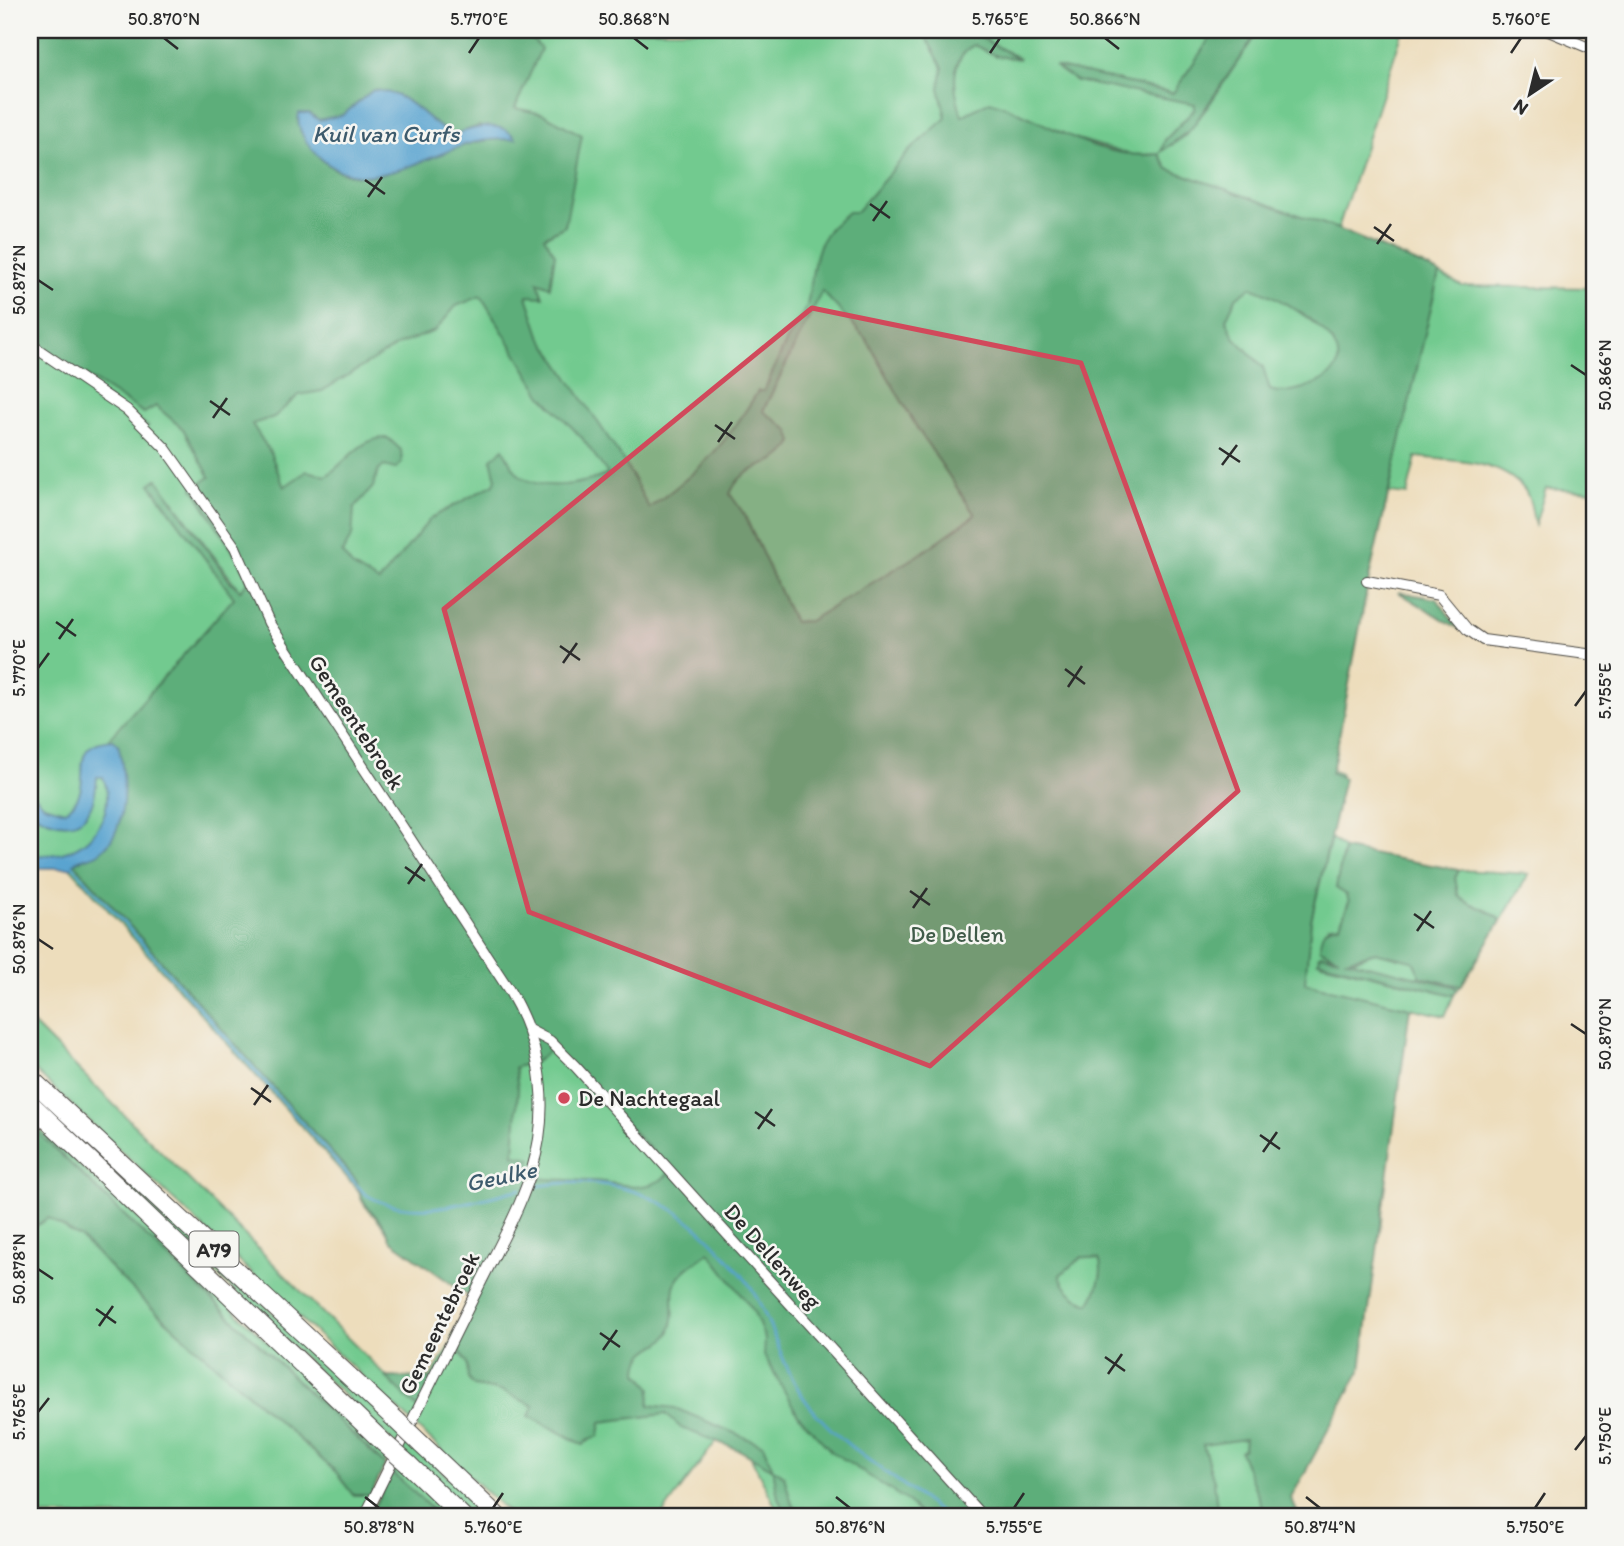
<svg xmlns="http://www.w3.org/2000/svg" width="1624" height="1546" font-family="Itim,sans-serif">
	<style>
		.green { fill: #72ca8f; stroke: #4e7a5d; stroke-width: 2; fill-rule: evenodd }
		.forest { fill: #5dae7a; stroke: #446c52; stroke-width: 2; fill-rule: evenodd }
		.water { fill: #57a2cf; stroke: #41667d; stroke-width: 2 }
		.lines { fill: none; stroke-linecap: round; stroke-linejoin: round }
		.stream { stroke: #57a2cf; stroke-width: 2.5 }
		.minor-casing { stroke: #484641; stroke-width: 12 }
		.motorway-casing { stroke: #484641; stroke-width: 20 }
		.minor { stroke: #fff; stroke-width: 10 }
		.motorway { stroke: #fff; stroke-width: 18 }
		.motorway-bridge-casing { stroke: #484641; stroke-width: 20; stroke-linecap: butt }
		.motorway-bridge { stroke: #fff; stroke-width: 18 }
		.marked { fill: #d1495b; fill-opacity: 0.2; stroke: #d1495b; stroke-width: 5; stroke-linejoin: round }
		.ticks { fill: none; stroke: #2b2b2b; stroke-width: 2.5 }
		.poi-dot { fill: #d1495b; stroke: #f6f6f2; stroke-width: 2.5 }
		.labels { text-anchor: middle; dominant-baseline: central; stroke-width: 5; stroke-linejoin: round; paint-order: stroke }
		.shield { fill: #f6f6f2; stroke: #686867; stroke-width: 2 }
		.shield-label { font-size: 21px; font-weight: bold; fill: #2b2b2b }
		.street-label { font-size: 23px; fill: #2b2b2b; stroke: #f6f6f2 }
		.park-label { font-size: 23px; fill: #405b49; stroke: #f6f6f2 }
		.poi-label { font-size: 23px; fill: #2b2b2b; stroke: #f6f6f2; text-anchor: start }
		.water-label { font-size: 24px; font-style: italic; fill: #3d5b6d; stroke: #f6f6f2 }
		.neatline { fill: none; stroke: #2b2b2b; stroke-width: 2.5 }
		.ticks-label { font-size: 18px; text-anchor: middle; fill: #2b2b2b }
	</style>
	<rect width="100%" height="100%" fill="#f6f6f2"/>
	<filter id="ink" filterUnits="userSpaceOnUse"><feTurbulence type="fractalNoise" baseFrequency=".0143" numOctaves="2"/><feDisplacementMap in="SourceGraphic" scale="14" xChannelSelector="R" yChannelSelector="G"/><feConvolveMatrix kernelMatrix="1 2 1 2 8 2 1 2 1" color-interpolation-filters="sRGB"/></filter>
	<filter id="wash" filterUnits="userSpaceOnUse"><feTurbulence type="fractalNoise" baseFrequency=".00686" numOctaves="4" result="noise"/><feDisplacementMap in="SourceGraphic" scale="28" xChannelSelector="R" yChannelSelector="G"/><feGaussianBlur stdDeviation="1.57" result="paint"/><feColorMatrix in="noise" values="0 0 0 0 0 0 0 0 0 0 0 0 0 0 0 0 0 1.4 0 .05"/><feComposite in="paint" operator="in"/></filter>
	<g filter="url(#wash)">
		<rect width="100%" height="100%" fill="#edddbc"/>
		<!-- green -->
		<g class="green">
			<path d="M30,30H962L1018,58L967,30H1216L1174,93L1056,67L1196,104L1194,110L1165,140L1172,145L1186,135L1209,105L1259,30H1403L1338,229L1168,169L1159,154L1131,155L1058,133L1067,139L1163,168L1364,240L1422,265L1462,286L1594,288V491L1546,488L1535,525C1532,515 1531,497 1524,489C1499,459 1452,461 1416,457L1407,495L1389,493L1393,474L1325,768L1341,774L1310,916L1244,1448L1273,1516H780L749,1453L717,1440L661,1516H512L30,1066V1021L422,1412L430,1378L477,1302L390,1239C385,1219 362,1212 359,1191L68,865L30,868V347L149,427L44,353ZM157,480L240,591L234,597ZM530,1416L592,1437L583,1445Z"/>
			<polygon points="1331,838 1344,849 1336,888 1347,895 1349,901 1340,925 1329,926 1354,960 1375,952 1413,961 1421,977 1461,986 1457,990 1454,986 1321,954 1318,956 1321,963 1454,995 1445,1016 1304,983 1311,920"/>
			<path d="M1459,870L1529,874L1501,921C1489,907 1471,908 1458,895L1455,878Z"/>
			<polygon points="30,1085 490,1516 471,1516 30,1097"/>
			<polygon points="30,1121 144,1223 388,1458 385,1465 30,1125"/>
			<polygon points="48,1218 81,1238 145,1302 336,1472 353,1495 371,1495 360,1516 30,1516 30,1230"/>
			<polygon points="396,1465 450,1516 439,1516 392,1472"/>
		</g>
		<!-- forest -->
		<g class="forest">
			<path d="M30,30H531L529,35L541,49L515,108L543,114L582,135L565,226L544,237L555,254L550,287L538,282L543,297L527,296L540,335L625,463L649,508C701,470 725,446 758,391H764L786,342L807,306L814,264L821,242L830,228L848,212H856L911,149L946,118L939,88L943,68L923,32L916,30H967L1020,59L997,56L974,45C948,58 954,93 962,116L990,101C1046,119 1097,162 1159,154L1168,169L1338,229L1439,273L1370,573L1335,758L1331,773L1344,778L1311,920L1305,983L1410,1008L1361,1369L1291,1498L1299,1516H1266L1240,1451L1244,1448L1245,1439L1203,1445L1214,1481L1218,1516H923L904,1499L831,1451L798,1415L764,1355L765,1339L753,1310L709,1252C698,1261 678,1272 674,1287C671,1300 677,1314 670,1331C663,1350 638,1344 638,1373L651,1388L649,1405L675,1408L763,1445L773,1469L784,1476L792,1504L802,1516H786L778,1498L773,1469L739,1450L681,1428L666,1414L601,1422L599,1436L587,1440L584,1445L529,1416L534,1406L502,1391L474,1386L468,1379L467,1363L451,1338L470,1297L390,1240C384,1214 363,1215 357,1181L74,863L88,856L123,779L121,761L113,740L107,741L234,598L150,484L157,479L230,581L240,590L248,582L241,564L193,488L210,477L183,429L156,406L144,413L30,340ZM373,90C413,93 422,119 452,135L479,126L515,139C500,139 487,139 472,143C423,155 358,204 316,153C307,143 301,133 298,120L309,113L319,120L343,115ZM1251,287C1284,298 1386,357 1312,385C1299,390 1283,395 1270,390L1263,367L1234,337L1226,319L1236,298ZM822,291L867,340L917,428L975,515L923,552L809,621L794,622L744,514L730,494C745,459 774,473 793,442L789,430L763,411ZM481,296L542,396L582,438L608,474C585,484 544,492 522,477C513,471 508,458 503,449L491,459L496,479L494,484L431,518L379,582L352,566L342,553L352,536L354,508L373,487L378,471L384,466L395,469L402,463L401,450L388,438C361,436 346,463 326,476L307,471L284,487L270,452L252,424L274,417L299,395L322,391L400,344L435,331L456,306ZM552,1049L671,1170C652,1197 619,1182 593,1181C570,1180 549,1180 526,1177L532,1158L514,1155L518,1089L515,1067L534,1063ZM1082,1257L1099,1259C1105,1272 1096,1294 1089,1304C1076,1299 1063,1288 1060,1275Z"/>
			<polygon points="1216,30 1259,30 1191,129 1161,152 1165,140 1194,110 1195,104 1076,81 1054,66 1173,93"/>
			<polygon points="1398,592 1437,599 1459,629"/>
			<path d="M1344,849L1459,870L1455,878L1458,895C1471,908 1489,907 1501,921L1461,986L1421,977L1413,961L1375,952L1347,960L1454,986L1457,990L1454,995L1318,961L1321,954L1339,958L1320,949C1320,933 1323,927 1340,925L1349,902L1347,895L1336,888Z"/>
			<polygon points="30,1125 385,1465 371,1495 353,1495 336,1472 145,1302 81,1238 48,1218 30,1230"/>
			<polygon points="386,1377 430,1378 422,1413"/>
			<polygon points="392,1472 439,1516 369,1516"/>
		</g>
		<!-- water -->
		<g class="water">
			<path d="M373,90C413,93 422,119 452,135C473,128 501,118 516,139C500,139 484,139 468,144C415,161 355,203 311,148C303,138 296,126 299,113H309L319,120L343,115Z"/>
			<path d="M113,740L118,744C126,776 130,833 97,854C91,857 82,859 76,861L71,868H30V856C41,854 52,856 62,853C95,844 116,810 103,777H97C94,825 72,835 30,812V791L44,805L65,811C102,787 58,744 113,740Z"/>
		</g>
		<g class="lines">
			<!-- stream -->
			<g class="stream">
				<path d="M72,865L365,1194C411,1223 472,1201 521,1189"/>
				<path d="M527,1188C607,1172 669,1192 723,1253C736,1268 750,1282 758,1300C776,1335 785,1374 809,1405C846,1452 900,1478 944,1516"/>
			</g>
		</g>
	</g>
	<g filter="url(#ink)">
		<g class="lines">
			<!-- minor casing -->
			<g class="minor-casing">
				<g id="minor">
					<polyline points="1546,30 1594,50"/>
					<path d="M30,344L127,410L165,448L235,547L269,623L509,990C536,1035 547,1087 539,1139C531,1190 504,1236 481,1282C443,1360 403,1438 365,1516"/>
					<polyline points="1367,581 1439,595 1467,629 1483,640 1594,655"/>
					<polyline points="529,1030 550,1041 576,1067 982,1516"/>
				</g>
			</g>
			<!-- motorway casing -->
			<g class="motorway-casing">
				<g id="motorway">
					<polyline points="30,1078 397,1421"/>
					<polyline points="30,1103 384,1443"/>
					<polyline points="421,1444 497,1516"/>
					<polyline points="408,1464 462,1516"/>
				</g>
			</g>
			<!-- minor -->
			<use href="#minor" class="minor"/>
			<!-- motorway -->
			<use href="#motorway" class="motorway"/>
			<!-- motorway-bridge casing -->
			<g class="motorway-bridge-casing">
				<g id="motorway-bridge">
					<polyline points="397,1421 421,1444"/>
					<polyline points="384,1443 408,1464"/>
				</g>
			</g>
			<!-- motorway-bridge -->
			<use href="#motorway-bridge" class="motorway-bridge"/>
		</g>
	</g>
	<!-- marked area -->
	<path class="marked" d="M812,308L1081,363L1238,791L930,1066L529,912L444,609Z"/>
	<!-- ticks -->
	<path class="ticks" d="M164,38L178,49M634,38L648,49M1105,38L1119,49M469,53L479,38M990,53L1000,38M1511,53L1521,38M365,180L385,194M368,197L382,177M870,204L890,218M873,221L887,201M1374,227L1394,241M1377,244L1391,224M38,280L53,290M1571,365L1586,375M210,401L230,415M213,418L227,398M715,425L735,439M718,442L732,422M1219,448L1240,462M1222,465L1237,445M56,622L76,636M59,639L73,619M560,646L580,660M563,663L577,643M38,668L49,653M1065,669L1085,684M1068,687L1082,666M1575,706L1586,691M405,867L425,881M408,884L422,864M910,891L930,905M913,908L927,888M1414,914L1434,928M1417,931L1431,911M38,939L53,949M1571,1024L1586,1034M251,1088L271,1102M254,1105L268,1085M755,1112L775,1126M758,1129L772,1109M1260,1135L1280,1149M1263,1152L1277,1132M38,1269L53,1279M96,1309L116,1323M99,1326L113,1306M600,1333L620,1347M603,1350L617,1330M1105,1357L1125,1371M1108,1374L1122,1354M38,1412L49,1398M1575,1450L1586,1436M365,1497L379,1508M836,1497L850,1508M1306,1497L1320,1508M493,1508L503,1493M1014,1508L1024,1493M1535,1508L1545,1493"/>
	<!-- markers -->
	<circle class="poi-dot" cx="564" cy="1098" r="7"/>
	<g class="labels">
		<!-- shield labels -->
		<rect class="shield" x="189.5" y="1231.5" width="49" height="35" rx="5"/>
		<g class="shield-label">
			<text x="214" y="1249">A79</text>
		</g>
		<!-- street labels -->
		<g class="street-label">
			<text transform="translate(357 722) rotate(57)">Gemeentebroek</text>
			<text transform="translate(773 1256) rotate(48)">De Dellenweg</text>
			<text transform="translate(439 1323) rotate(-64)">Gemeentebroek</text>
		</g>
		<!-- park labels -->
		<g class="park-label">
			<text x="957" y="934">De Dellen</text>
		</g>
		<!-- poi labels -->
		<g class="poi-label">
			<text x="578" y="1098">De Nachtegaal</text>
		</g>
		<!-- water labels -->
		<g class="water-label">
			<text x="386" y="133">Kuil van Curfs</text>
			<text transform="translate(501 1176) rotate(-12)">Geulke</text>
		</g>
	</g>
	<!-- margin -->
	<rect width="1624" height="1546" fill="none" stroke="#f6f6f2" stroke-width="77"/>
	<!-- north arrow -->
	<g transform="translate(1530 94) rotate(215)" stroke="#f6f6f2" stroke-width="5" paint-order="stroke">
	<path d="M0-5L12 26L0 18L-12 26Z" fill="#2b2b2b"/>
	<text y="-10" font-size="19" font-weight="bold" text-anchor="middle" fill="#2b2b2b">N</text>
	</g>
	<rect x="38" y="38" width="1548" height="1470" class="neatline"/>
	<g class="ticks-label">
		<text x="164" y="25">50.870°N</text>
		<text x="479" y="25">5.770°E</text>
		<text x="634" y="25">50.868°N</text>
		<text x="1000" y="25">5.765°E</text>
		<text x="1105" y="25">50.866°N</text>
		<text x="1521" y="25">5.760°E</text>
		<text transform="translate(19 280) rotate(-90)" y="6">50.872°N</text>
		<text transform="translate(1605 375) rotate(-90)" y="6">50.866°N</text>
		<text transform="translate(19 668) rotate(-90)" y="6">5.770°E</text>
		<text transform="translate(1605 691) rotate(-90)" y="6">5.755°E</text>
		<text transform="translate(19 939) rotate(-90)" y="6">50.876°N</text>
		<text transform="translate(1605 1034) rotate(-90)" y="6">50.870°N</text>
		<text transform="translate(19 1269) rotate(-90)" y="6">50.878°N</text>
		<text transform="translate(19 1412) rotate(-90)" y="6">5.765°E</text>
		<text transform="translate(1605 1436) rotate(-90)" y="6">5.750°E</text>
		<text x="379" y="1533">50.878°N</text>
		<text x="493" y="1533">5.760°E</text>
		<text x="850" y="1533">50.876°N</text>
		<text x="1014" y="1533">5.755°E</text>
		<text x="1320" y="1533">50.874°N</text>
		<text x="1535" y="1533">5.750°E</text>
	</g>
</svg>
